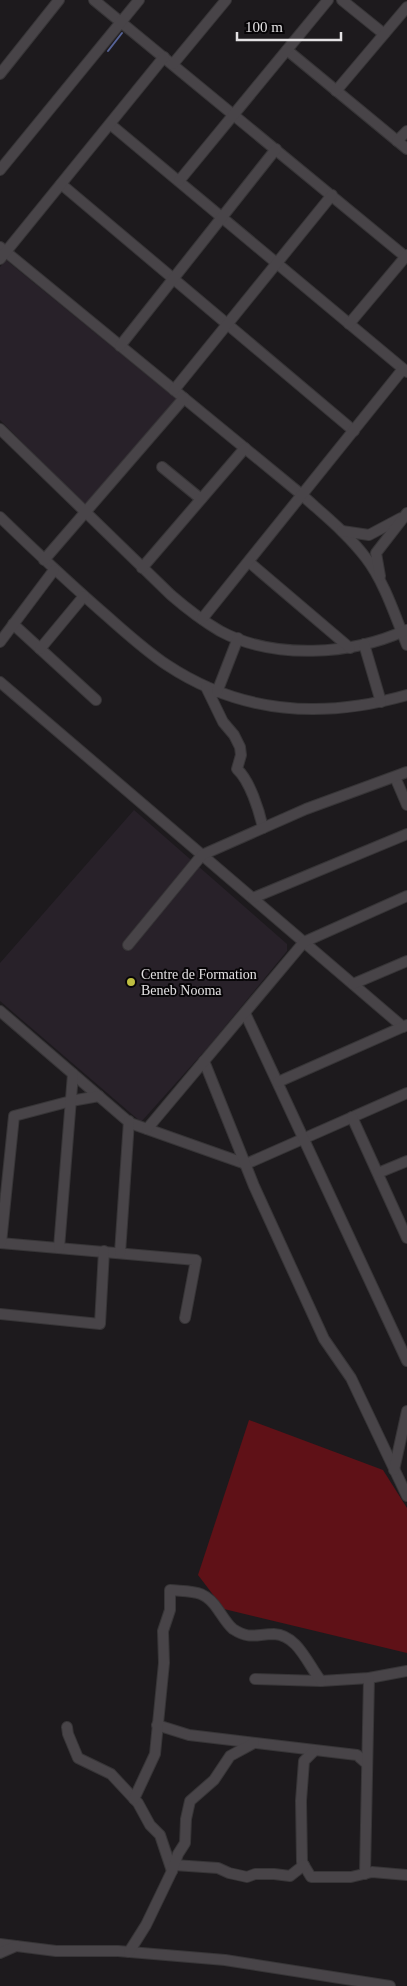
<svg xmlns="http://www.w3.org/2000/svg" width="407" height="1986" font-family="'Times New Roman',serif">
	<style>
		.built { fill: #282129 }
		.green { fill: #5f1117 }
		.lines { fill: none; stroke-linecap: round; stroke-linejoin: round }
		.stream { stroke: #566397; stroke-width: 2 }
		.minor-casing { stroke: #373537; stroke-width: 12 }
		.minor { stroke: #484448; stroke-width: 10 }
		.poi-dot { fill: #bfbe41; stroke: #070507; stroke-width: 2 }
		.labels { text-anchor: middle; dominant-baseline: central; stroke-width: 4; stroke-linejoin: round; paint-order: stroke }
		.poi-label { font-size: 14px; fill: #e3e1e3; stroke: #070507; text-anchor: start }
	</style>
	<rect width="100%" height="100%" fill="#1d1a1d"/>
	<!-- built -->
	<g class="built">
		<polygon points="6,260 176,399 85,505 0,420 0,267"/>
		<polygon points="134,810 287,944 287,951 209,1046 141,1122 0,1001 0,963"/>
	</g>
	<!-- green -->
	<polygon class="green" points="249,1420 383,1470 407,1508 407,1653 224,1609 198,1575"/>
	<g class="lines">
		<!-- stream -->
		<polyline class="stream" points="108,51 122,33"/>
		<!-- minor casing -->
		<g class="minor-casing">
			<g id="minor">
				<polyline points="94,0 407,258"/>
				<polyline points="342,0 384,34"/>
				<polyline points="287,50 407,149"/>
				<polyline points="173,64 226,0"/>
				<polyline points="0,74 59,0"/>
				<polyline points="336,91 407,7"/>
				<polyline points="110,124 407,372"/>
				<polyline points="397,141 407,131"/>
				<polyline points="0,170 139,0"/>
				<polyline points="179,181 328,0"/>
				<polyline points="61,184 354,431"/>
				<path d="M0,247L302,495C324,515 348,534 366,558C385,583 395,616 407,645"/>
				<polyline points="0,259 164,57"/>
				<polyline points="349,324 407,255"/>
				<polyline points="120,346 276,149"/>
				<polyline points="174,390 332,195"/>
				<path d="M0,429L171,595C186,608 203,621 220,631C274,660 352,655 406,630"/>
				<polyline points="162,467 201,499"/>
				<path d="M0,517C33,549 66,580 100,610C122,629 143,649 167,665C241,714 323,719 407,695"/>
				<polyline points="342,531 369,535 401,518"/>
				<polyline points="44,560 184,398"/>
				<polyline points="249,562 350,648"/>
				<polyline points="142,568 245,448"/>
				<polyline points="380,576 376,553 407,513"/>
				<polyline points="202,619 403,369"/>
				<polyline points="13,624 96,700"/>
				<polyline points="0,642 54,570"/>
				<polyline points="364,644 381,702"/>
				<polyline points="40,649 84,596"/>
				<polyline points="0,682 403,1027"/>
				<path d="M206,687L223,722L234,735L240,747L241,755L237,769C250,781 259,810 263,828"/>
				<polyline points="217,692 238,638"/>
				<polyline points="395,777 407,805"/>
				<polyline points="253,898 407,834"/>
				<polyline points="128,945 202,855 306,809 407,772"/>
				<polyline points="353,984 407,961"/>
				<polyline points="0,1011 130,1123 246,1164 407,1093"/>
				<polyline points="245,1013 407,1361"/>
				<polyline points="204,1061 254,1186 324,1339 351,1378 407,1496"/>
				<polyline points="278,1082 407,1025"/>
				<polyline points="352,1117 407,1238"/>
				<polyline points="147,1129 304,942 407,896"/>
				<polyline points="378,1173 407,1161"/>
				<polyline points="0,1243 196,1260 185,1318"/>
				<polyline points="1,1243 14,1116 71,1101 99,1096"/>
				<polyline points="59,1248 73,1074"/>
				<polyline points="120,1253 129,1121"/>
				<polyline points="0,1314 100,1324 104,1251"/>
				<polyline points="394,1470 407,1411"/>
				<polyline points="255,1679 321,1681 369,1678 407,1671"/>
				<polyline points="157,1725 189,1735 357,1755 367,1764"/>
				<polyline points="67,1727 68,1734 78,1758 111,1774 138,1803 150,1825 160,1835 172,1871"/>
				<polyline points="314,1751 304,1761 301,1801 302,1862 311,1877 351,1877 372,1872 407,1875"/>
				<path d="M134,1799L155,1754L164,1663L163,1631L170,1610V1590C193,1592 205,1589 219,1611C223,1617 228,1625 233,1629C250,1640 256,1634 274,1634C298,1635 308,1665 321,1681"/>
				<polyline points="174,1865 218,1868 229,1873 247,1877 255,1874 274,1874 290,1876 304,1865"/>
				<polyline points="365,1874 369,1678"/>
				<polyline points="0,1944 56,1951 118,1951 225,1960 390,1986"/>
				<polyline points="129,1952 146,1925 172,1871 178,1854 185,1843 186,1819 190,1801 214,1780 230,1756 254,1743"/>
				<polyline points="0,1953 16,1946"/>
			</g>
		</g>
		<!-- minor -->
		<use href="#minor" class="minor"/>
	</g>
	<!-- markers -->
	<circle class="poi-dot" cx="131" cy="982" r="5"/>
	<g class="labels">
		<!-- poi labels -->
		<g class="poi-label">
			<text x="141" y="974">Centre de Formation<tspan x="141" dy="16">Beneb Nooma</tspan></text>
		</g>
	</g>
	<!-- scale -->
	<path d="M237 32v8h104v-8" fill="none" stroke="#e3e1e3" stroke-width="2.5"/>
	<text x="245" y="32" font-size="15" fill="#e3e1e3" stroke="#070507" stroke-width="4" paint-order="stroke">100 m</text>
</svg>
